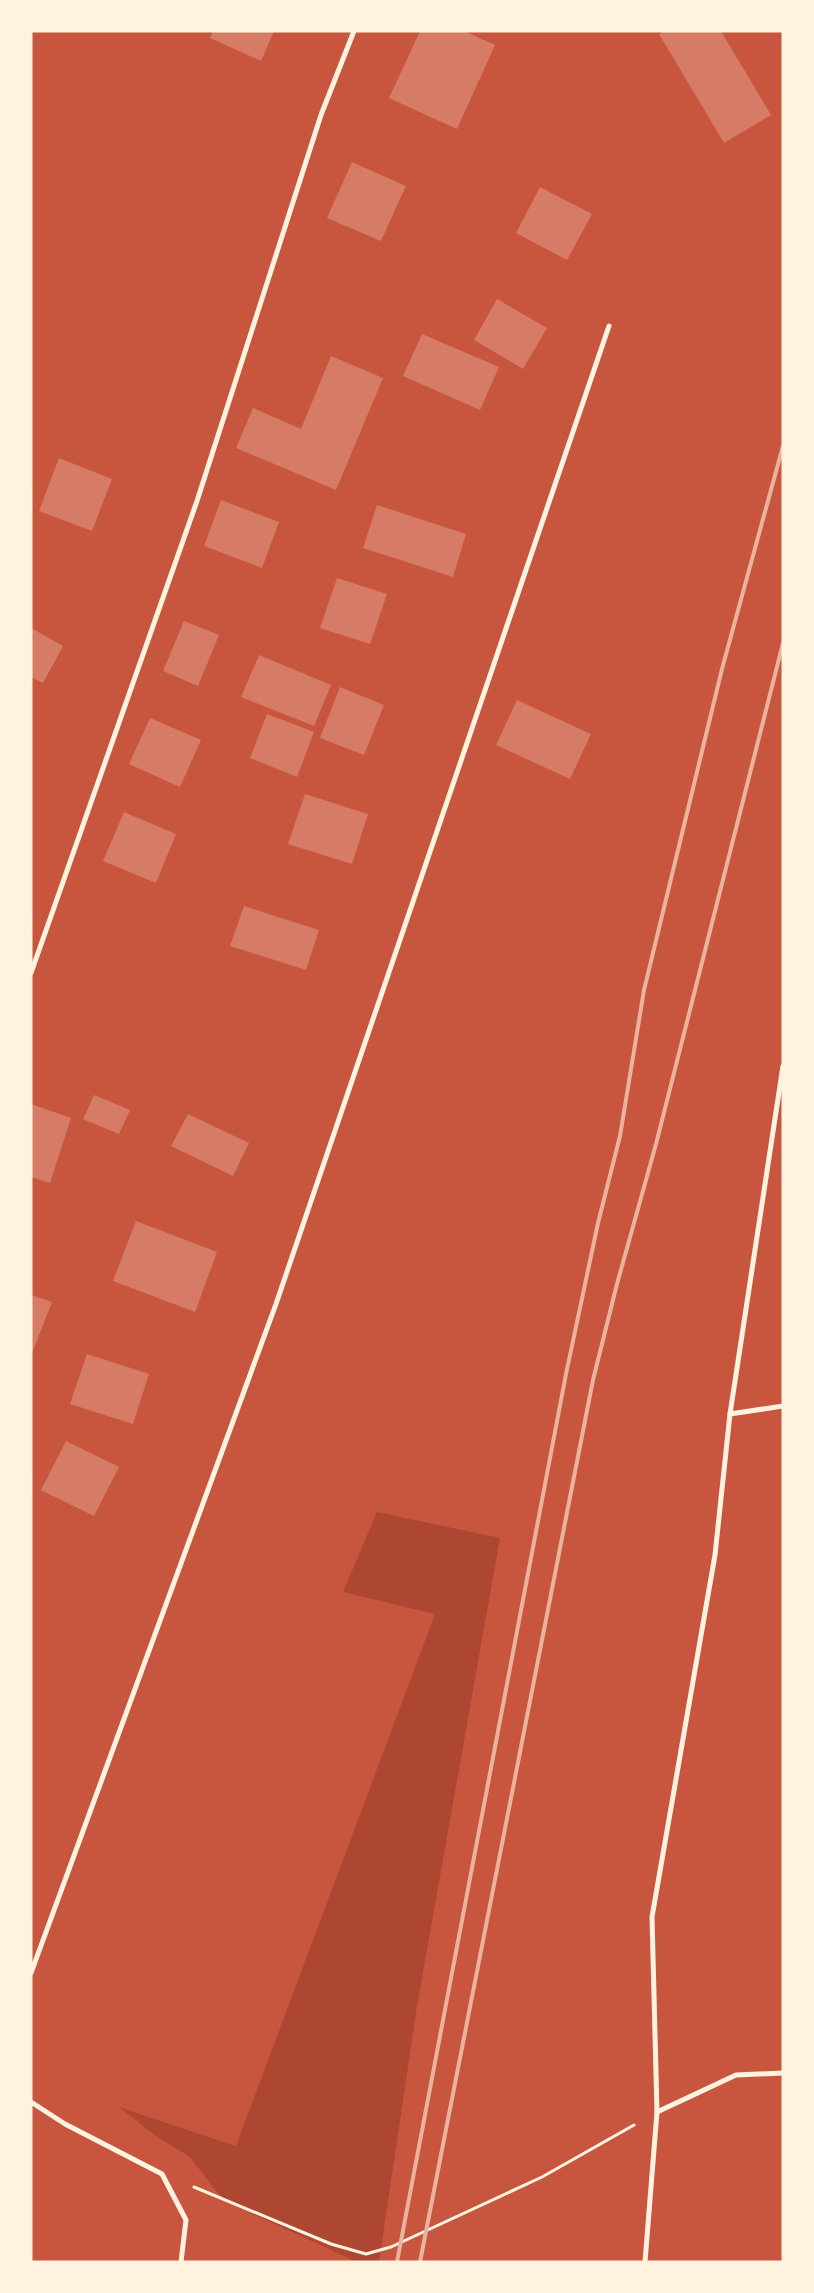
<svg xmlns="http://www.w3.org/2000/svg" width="814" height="2293" font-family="Merriweather,serif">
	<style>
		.green { fill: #ae4732 }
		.building { fill: #d67c66 }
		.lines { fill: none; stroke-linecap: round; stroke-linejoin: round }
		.path { stroke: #fff3e0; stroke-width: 3 }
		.minor { stroke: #fff3e0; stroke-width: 5 }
		.rail { stroke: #e9b49f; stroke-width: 4 }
	</style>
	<rect width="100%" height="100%" fill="#c8553d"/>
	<!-- green -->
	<polygon class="green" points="377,1512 500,1538 417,2006 379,2262 357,2262 231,2204 216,2191 190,2157 156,2136 119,2107 236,2146 435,1614 343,1592"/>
	<!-- building -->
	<g class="building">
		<polygon points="213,31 274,31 261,61 210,38"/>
		<polygon points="420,31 464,31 495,45 457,129 389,98"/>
		<polygon points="665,31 721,31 771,115 724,143 659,34"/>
		<polygon points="352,162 406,186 381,241 327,218"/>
		<polygon points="540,187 592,214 567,260 516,233"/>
		<polygon points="497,299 547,328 523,369 474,340"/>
		<polygon points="422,334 499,367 480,410 403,376"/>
		<polygon points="331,356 383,378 336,490 236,448 253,408 301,429"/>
		<polygon points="59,458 112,479 92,531 39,511"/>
		<polygon points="221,500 279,522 262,568 204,546"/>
		<polygon points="377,505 466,534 453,577 363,548"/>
		<polygon points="337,578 387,594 370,644 320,628"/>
		<polygon points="184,621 219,635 198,686 163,671"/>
		<polygon points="31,628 63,646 43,683 31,677"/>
		<polygon points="259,655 331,685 314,726 241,697"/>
		<polygon points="340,687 384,705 364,755 320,738"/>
		<polygon points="517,700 591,734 570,779 496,745"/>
		<polygon points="267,714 314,732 297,777 250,758"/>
		<polygon points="150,718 201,740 180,787 129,764"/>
		<polygon points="305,794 368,814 352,864 288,844"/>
		<polygon points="124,812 176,834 156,883 103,861"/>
		<polygon points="244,906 319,930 306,970 230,946"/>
		<polygon points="94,1095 130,1110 119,1134 83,1119"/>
		<polygon points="31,1104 71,1118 50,1183 31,1177"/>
		<polygon points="188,1114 249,1143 233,1176 171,1146"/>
		<polygon points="136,1221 217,1252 195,1312 113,1281"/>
		<polygon points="31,1295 52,1302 31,1356"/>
		<polygon points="87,1354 149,1374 133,1424 70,1404"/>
		<polygon points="66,1441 119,1467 94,1516 41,1490"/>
	</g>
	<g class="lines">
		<!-- path -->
		<polyline class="path" points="194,2187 331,2244 366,2254 391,2247 542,2177 634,2125"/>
		<!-- minor -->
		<g class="minor">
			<polyline points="31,973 197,501 321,115 354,31"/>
			<polyline points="730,1414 783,1406"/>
			<polyline points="31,1973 276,1304 609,326"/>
			<polyline points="31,2102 65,2124 162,2174 186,2220 181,2262"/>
			<polyline points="657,2112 736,2075 783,2073"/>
			<polyline points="645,2262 657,2112 652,1917 715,1555 730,1414 783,1066"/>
		</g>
		<!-- rail -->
		<g class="rail">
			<polyline points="397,2262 566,1374 598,1223 620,1136 644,990 722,669 783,446"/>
			<polyline points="420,2262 593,1380 617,1284 656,1144 783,643"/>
		</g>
	</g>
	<!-- border -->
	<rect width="814" height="2293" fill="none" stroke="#fff3e0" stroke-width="65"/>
</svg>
